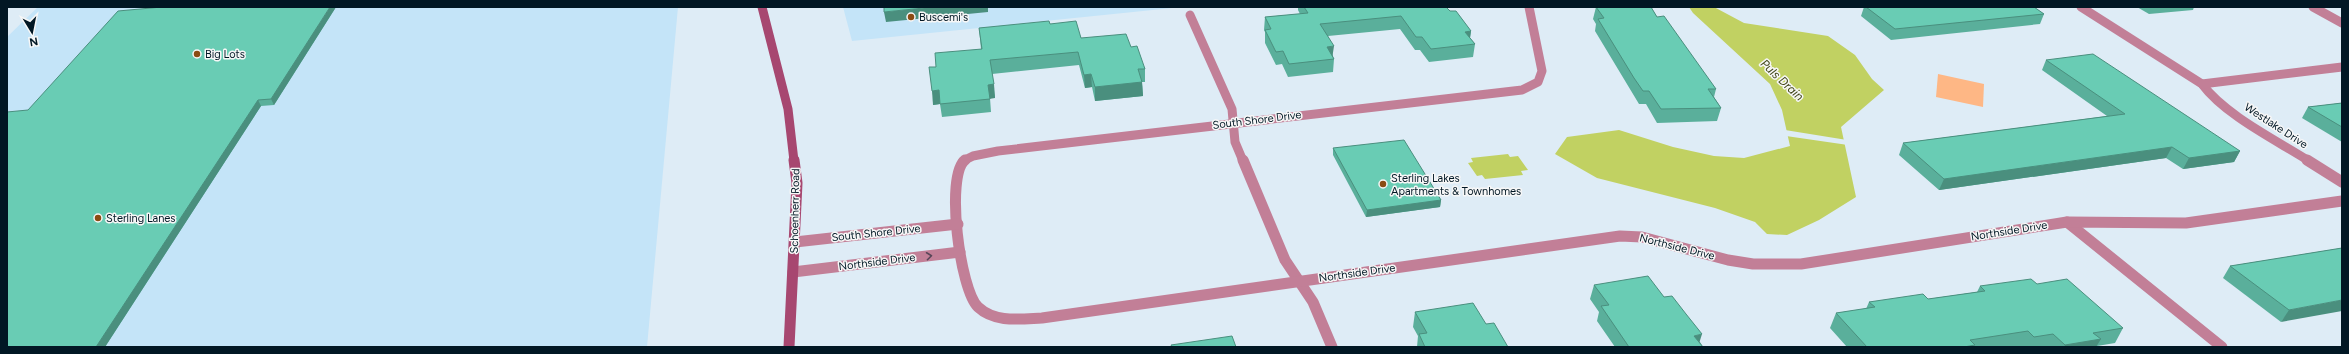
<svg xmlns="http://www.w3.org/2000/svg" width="2349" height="354" font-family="Figtree,sans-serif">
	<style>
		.built { fill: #c4e4f8 }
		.green { fill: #feb785 }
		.water { fill: #c1d162 }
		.pier { fill: #deecf6 }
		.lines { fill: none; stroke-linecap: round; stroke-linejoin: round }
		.service-far1 { stroke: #c27f97; stroke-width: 9 }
		.service { stroke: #c27f97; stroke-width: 11 }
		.minor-far1 { stroke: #c27f97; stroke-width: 9 }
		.minor { stroke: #c27f97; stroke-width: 11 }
		.secondary-far1 { stroke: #a74770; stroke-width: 9 }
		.secondary { stroke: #a74770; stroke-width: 11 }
		.wall { fill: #5aaf9b }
		.shaded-wall { fill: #4a8f7e }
		.building { fill: #69ccb4; stroke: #4a8f7e }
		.oneway { stroke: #584658 }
		.poi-dot { fill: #8b4b13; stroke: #f7f7f7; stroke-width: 1.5 }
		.labels { text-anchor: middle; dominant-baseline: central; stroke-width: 3; stroke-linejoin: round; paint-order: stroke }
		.poi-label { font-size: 11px; fill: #011724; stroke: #f7f7f7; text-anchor: start }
		.street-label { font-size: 11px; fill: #011724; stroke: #f7f7f7 }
		.water-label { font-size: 12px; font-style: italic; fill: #42481a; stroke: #f7f7f7 }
	</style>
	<rect width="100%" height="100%" fill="#deecf6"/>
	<!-- built -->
	<g class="built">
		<polygon points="38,7 678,7 647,347 7,347 7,37"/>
		<polygon points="843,7 1182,7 852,41"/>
	</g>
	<!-- green -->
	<polygon class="green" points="1938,74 1984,84 1983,107 1936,97"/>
	<!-- water -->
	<g class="water">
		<polygon points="1689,7 1714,7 1744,23 1828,36 1855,55 1872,79 1884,90 1841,127 1856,197 1819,220 1787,235 1767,234 1755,222 1715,208 1597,178 1555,154 1567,137 1619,130 1673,147 1714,156 1744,158 1790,146 1782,110 1770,84 1693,13"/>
		<polygon points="1508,154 1510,157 1518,156 1528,170 1521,171 1523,175 1485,179 1482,175 1477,176 1468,163 1473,162 1471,158"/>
	</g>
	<!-- pier -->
	<polygon class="pier" points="1785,130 1847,140 1848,145 1786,136"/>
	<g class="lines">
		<!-- service-far1 -->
		<polyline class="service-far1" points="1190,15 1232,109 1235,142 1243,161"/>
		<!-- service -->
		<g class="service">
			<polyline points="1243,160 1285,260 1313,302 1332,347"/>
			<polyline points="2067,222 2222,347"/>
		</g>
		<!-- minor-far1 -->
		<g class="minor-far1">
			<path d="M2081,7L2202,84C2225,115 2276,140 2309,161"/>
			<polyline points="2313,7 2342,23"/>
			<polyline points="2202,84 2342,67"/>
			<polyline points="963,161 973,156 998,151 1522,90 1538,82 1542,71 1529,7"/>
		</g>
		<!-- minor -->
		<g class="minor">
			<path d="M965,160C945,176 960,290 978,307C995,323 1020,319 1042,318L1620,236L1642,237L1728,260L1753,264H1801L2067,222L2186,223L2342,201"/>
			<polyline points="2307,160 2342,182"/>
			<polyline points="795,242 958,224"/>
			<polyline points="793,272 960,252"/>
		</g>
		<!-- secondary-far1 -->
		<polyline class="secondary-far1" points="762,7 788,109 794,161"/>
		<!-- secondary -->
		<polyline class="secondary" points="789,347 797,183 794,160"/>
	</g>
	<!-- wall -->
	<g class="wall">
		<polygon points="336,7 274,105 261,106 105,347 7,347"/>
		<polygon points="1298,7 1446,7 1450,11 1471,31 1470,38 1475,44 1473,57 1429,62 1420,50 1415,50 1400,29 1328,36 1333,56 1334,59 1333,72 1288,77 1282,64 1276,65 1265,43 1265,32 1264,30 1265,17 1300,14 1298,10"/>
		<polygon points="1596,7 1651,7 1657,17 1716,89 1714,97 1721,108 1717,121 1657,123 1646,104 1639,104 1595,31 1596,24 1593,19"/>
		<polygon points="1864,7 2034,7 2044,14 2040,24 1891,40 1861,16"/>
		<polygon points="2137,7 2194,7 2193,10 2149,14"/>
		<polygon points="1050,24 1081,38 1131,47 1145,69 1145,82 1142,82 1143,96 1095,101 1092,87 1085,88 1079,65 992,74 995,98 990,98 991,112 942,117 940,104 933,105 936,67 981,49 979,28"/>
		<polygon points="2046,60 2240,151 2234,162 2183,169 2166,158 1939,190 1899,155 1903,143 2107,116 2042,70"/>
		<polygon points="2342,103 2342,142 2302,118 2308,107"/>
		<polygon points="1333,148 1441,200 1440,207 1366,217 1333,155"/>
		<polygon points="2342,248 2281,322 2223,278 2230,266"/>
		<polygon points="2037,284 2123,328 2115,343 2097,346 2096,347 2021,347 2020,346 2016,347 1847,347 1830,328 1836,313 1866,309 1869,302 1928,299 1977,292 1980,286"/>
		<polygon points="1594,285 1700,342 1703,347 1615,347 1597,321 1599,312 1590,299"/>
		<polygon points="1415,312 1486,324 1508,347 1417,347 1418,336 1413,327"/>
	</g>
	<!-- shaded-wall -->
	<g class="shaded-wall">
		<polygon points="330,7 336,7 274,105 271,99"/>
		<polygon points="934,7 988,7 988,12 886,22 884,12"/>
		<polygon points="1471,31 1469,44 1465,32"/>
		<polygon points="1334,46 1332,59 1327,47"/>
		<polygon points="1091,74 1092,87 1085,88 1084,75"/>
		<polygon points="1142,82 1143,96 1095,101 1095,87"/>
		<polygon points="994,84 995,98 989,99 988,85"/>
		<polygon points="939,90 940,104 933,105 932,91"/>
		<polygon points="258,100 261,106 105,347 96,347"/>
		<polygon points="2172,147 2166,158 1939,190 1944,179"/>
		<polygon points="2240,151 2234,162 2183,169 2189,158"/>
		<polygon points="1441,200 1440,207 1366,217 1367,210"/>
		<polygon points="2342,300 2342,311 2281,322 2289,310"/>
		<polygon points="1702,334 1698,347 1694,336"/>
		<polygon points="2101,339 2096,347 2064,347 2065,345"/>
	</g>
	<!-- building -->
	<g class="building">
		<polygon points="162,7 330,7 271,99 258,100 96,347 7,347 7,112 28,110 118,11"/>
		<polygon points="884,7 934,7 884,12"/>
		<polygon points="1304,7 1446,7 1450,11 1456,11 1471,31 1465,32 1475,44 1431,49 1422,37 1416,37 1401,16 1320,24 1334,46 1327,47 1334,59 1289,64 1283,51 1276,52 1265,30 1271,29 1265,17 1308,13"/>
		<polygon points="1596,7 1651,7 1657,17 1664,16 1716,89 1708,89 1721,108 1661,109 1649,91 1643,91 1634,78 1598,19 1604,18"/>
		<polygon points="1866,7 2034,7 2044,14 1895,29"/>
		<polygon points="1049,21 1050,24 1076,21 1081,38 1126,34 1131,47 1137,46 1145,69 1138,69 1142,82 1095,87 1091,74 1084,75 1078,52 990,60 994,84 988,85 990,99 940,104 939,90 932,91 929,67 936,67 935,53 982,49 979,28"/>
		<polygon points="2093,54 2240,151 2189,158 2172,147 1944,179 1903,143 2125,114 2046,60"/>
		<polygon points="2342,103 2342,127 2308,107"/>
		<polygon points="1404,140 1441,200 1367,210 1333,148"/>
		<polygon points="2342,248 2342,300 2289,310 2230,266"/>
		<polygon points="1648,276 1664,297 1672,296 1686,314 1702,334 1694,336 1703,347 1629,347 1601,306 1609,305 1594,285"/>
		<polygon points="2031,279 2037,284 2067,279 2123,328 2093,333 2101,339 2065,345 2053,334 2034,337 2028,331 1970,340 1975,345 1964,347 1867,347 1836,313 1875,307 1869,302 1923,294 1928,299 1985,291 1980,286"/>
		<polygon points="1473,303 1486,324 1494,323 1508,347 1425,347 1419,334 1427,333 1415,312"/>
		<polygon points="1232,336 1236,347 1172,347 1171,345"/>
	</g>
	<!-- one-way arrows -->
	<defs><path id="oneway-chevron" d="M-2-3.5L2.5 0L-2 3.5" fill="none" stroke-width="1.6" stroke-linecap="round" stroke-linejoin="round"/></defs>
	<use class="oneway" href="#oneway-chevron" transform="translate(929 256) rotate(-7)"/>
	<!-- markers -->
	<g class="poi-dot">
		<circle cx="911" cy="17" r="4"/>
		<circle cx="197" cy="54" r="4"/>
		<circle cx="1383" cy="184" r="4"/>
		<circle cx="98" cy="218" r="4"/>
	</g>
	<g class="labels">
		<!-- poi labels -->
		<g class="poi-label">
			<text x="919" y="17">Buscemi's</text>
			<text x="205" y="54">Big Lots</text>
			<text x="1391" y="178">Sterling Lakes<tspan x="1391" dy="13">Apartments &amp; Townhomes</tspan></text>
			<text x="106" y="218">Sterling Lanes</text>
		</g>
		<!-- street labels -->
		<g class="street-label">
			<text transform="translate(1257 120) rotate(-7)">South Shore Drive</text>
			<text transform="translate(2276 126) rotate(33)">Westlake Drive</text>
			<text transform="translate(795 211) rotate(-89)">Schoenherr Road</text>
			<text transform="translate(2009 231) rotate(-9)">Northside Drive</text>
			<text transform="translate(876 233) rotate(-6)">South Shore Drive</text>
			<text transform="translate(1677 247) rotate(14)">Northside Drive</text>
			<text transform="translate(877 262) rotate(-7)">Northside Drive</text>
			<text transform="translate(1357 273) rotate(-8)">Northside Drive</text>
		</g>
		<!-- water labels -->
		<g class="water-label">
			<text transform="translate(1782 80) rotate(43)">Puls Drain</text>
		</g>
	</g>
	<!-- border -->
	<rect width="2349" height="354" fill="none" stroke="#011724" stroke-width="16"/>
	<!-- north arrow -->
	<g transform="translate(32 32) rotate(170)" stroke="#f7f7f7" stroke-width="3" paint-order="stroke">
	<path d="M0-3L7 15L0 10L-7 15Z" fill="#011724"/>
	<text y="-6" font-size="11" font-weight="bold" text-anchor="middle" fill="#011724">N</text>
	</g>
</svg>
